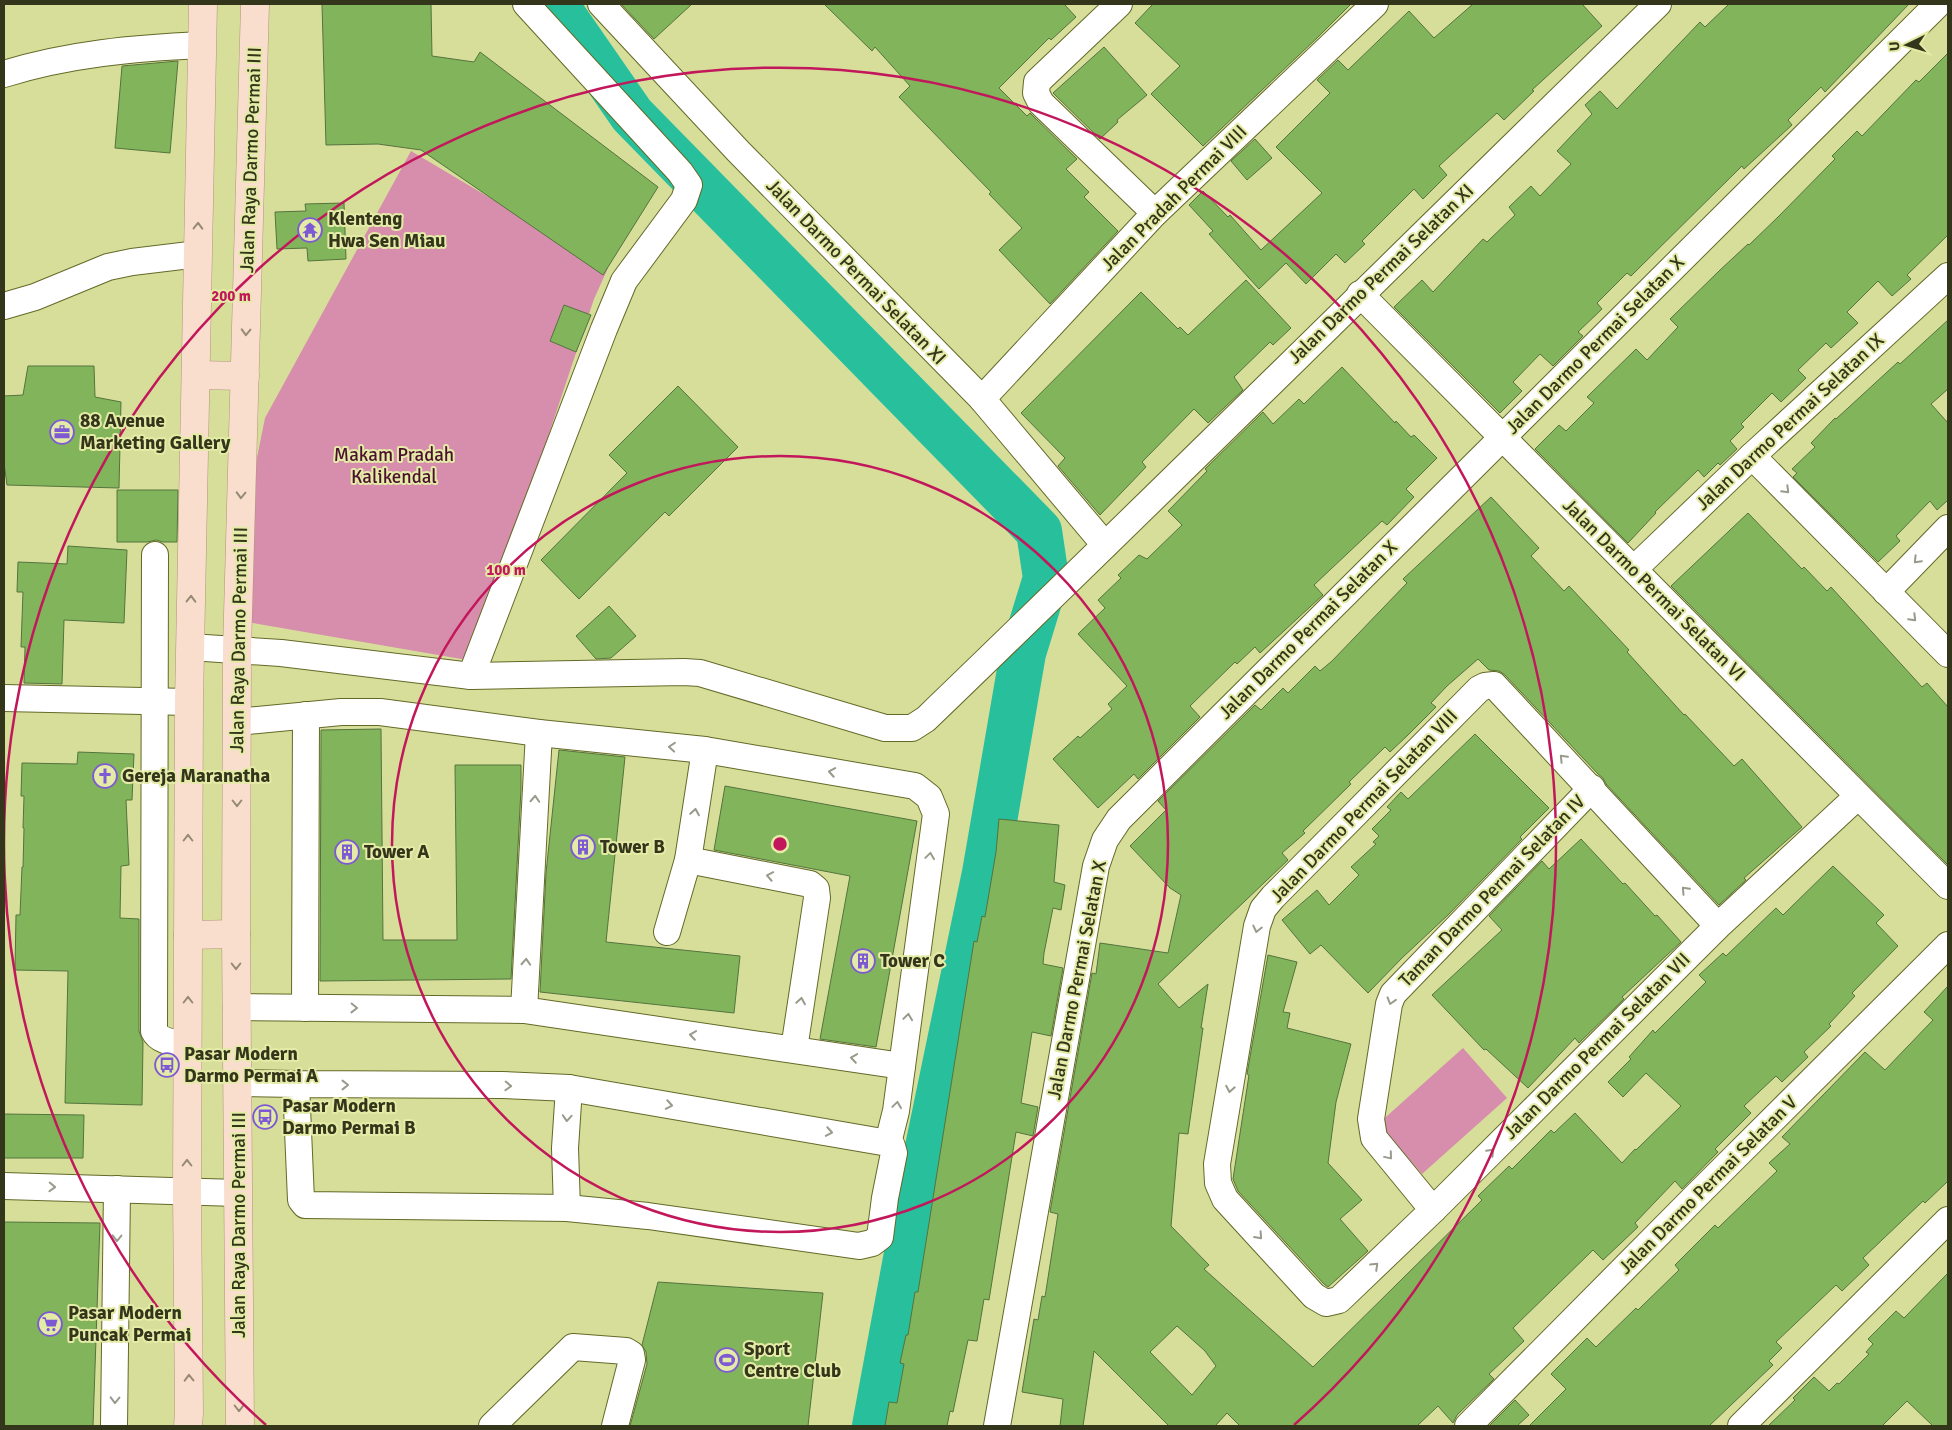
<svg xmlns="http://www.w3.org/2000/svg" width="1952" height="1430" font-family="Signika,sans-serif">
	<style>
		.green { fill: #d78dac }
		.lines { fill: none; stroke-linecap: round; stroke-linejoin: round }
		.river { stroke: #28bf9d; stroke-width: 46 }
		.building { fill: #82b45c; stroke: #54743d; fill-rule: evenodd }
		.minor-casing { stroke: #646927; stroke-width: 28 }
		.major-casing { stroke: #b19478; stroke-width: 29 }
		.minor { stroke: #fff; stroke-width: 26 }
		.major { stroke: #f9ddcd; stroke-width: 28 }
		.oneway { stroke: #968a74 }
		.oneway2 { stroke: #999a8c }
		.ring { fill: none; stroke: #c2185b; stroke-width: 2.5 }
		.labels { text-anchor: middle; dominant-baseline: central; stroke-width: 4; stroke-linejoin: round; paint-order: stroke }
		.street-label { font-size: 19px; fill: #33361a; stroke: #e4eba7 }
		.poi-label { font-size: 19px; font-weight: bold; fill: #33361a; stroke: #e4eba7; text-anchor: start }
		.park-label { font-size: 19px; fill: #4c102f; stroke: #e4eba7 }
		.centre { fill: #c2185b; stroke: #e4eba7; stroke-width: 2.5 }
		.ring-label { font-size: 15px; text-anchor: middle; font-weight: bold; fill: #c2185b; stroke: #e4eba7; stroke-width: 4; stroke-linejoin: round; paint-order: stroke }
	</style>
	<rect width="100%" height="100%" fill="#d7de9a"/>
	<!-- green -->
	<g class="green">
		<polygon points="411,151 608,268 594,299 473,661 247,622 236,561 265,418"/>
		<polygon points="1463,1048 1507,1098 1422,1174 1378,1124"/>
	</g>
	<g class="lines">
		<!-- river -->
		<polyline class="river" points="555,4 632,115 1039,531 1046,578 1023,653 985,873 916,1205 875,1426"/>
	</g>
	<!-- building -->
	<g class="building">
		<polygon points="322,4 431,4 432,56 474,62 480,52 658,187 603,275 421,150 378,144 326,145"/>
		<polygon points="621,4 692,4 654,39"/>
		<polygon points="824,4 1064,4 1076,17 1051,40 1049,38 999,88 1027,116 1030,113 1077,159 1066,169 1089,192 1084,197 1118,231 1050,304 999,250 1022,228 989,194 991,192 899,97 910,86 875,47 872,51"/>
		<polygon points="1153,4 1351,4 1317,38 1203,146 1151,94 1180,66 1135,23"/>
		<polygon points="1473,4 1582,4 1602,26 1532,90 1534,91 1504,120 1497,113 1439,166 1447,175 1423,199 1414,189 1362,241 1365,244 1345,263 1336,254 1306,284 1286,263 1259,289 1209,234 1213,231 1189,205 1203,191 1228,217 1230,215 1261,250 1322,193 1276,147 1330,93 1317,80 1338,60 1348,70 1409,11 1434,38"/>
		<polygon points="1729,4 1909,4 1825,92 1821,87 1788,120 1792,125 1744,169 1742,166 1631,276 1627,273 1597,303 1602,309 1578,332 1583,336 1553,366 1540,354 1513,382 1522,391 1500,413 1394,307 1422,280 1433,292 1483,239 1487,242 1515,215 1509,207 1531,186 1540,196 1571,164 1557,151 1592,114 1585,105 1600,91 1617,109 1700,22 1705,27"/>
		<polygon points="1104,47 1147,95 1117,120 1118,122 1100,139 1053,93"/>
		<polygon points="1948,53 1948,235 1907,275 1911,279 1892,296 1878,281 1847,312 1858,323 1831,348 1826,343 1798,370 1806,378 1781,402 1772,393 1741,424 1744,427 1730,441 1737,449 1720,465 1718,463 1704,477 1698,470 1655,512 1656,513 1628,543 1535,449 1559,425 1566,431 1594,403 1587,397 1636,349 1647,360 1678,327 1670,319 1719,271 1748,244 1749,245 1778,217 1835,159 1832,156 1857,131 1862,136 1916,80 1919,82"/>
		<polygon points="178,61 170,153 115,148 122,66"/>
		<polygon points="1255,139 1272,158 1247,180 1231,161"/>
		<polygon points="344,203 346,259 308,261 307,248 277,249 275,212 306,211 305,204"/>
		<polygon points="1246,280 1291,328 1273,345 1270,342 1234,377 1243,390 1208,423 1194,409 1142,462 1146,467 1100,515 1058,466 1065,458 1021,413 1141,292 1178,329 1180,327 1188,335"/>
		<polygon points="564,305 591,315 576,352 550,341"/>
		<polygon points="1948,320 1948,389 1931,404 1948,423 1948,500 1937,510 1930,501 1896,536 1900,541 1878,562 1793,477 1797,473 1792,469 1815,447 1811,443 1835,418 1836,419 1898,362 1900,364"/>
		<polygon points="28,366 94,366 95,397 121,402 119,488 7,485 4,463 4,396 23,395"/>
		<polygon points="1342,367 1395,423 1396,421 1411,437 1414,435 1437,458 1406,489 1414,497 1387,525 1382,521 1314,585 1323,595 1260,653 1255,647 1237,664 1235,662 1190,706 1200,717 1138,779 1134,774 1098,808 1053,759 1078,736 1080,738 1112,709 1108,704 1127,686 1078,634 1105,608 1098,600 1121,578 1118,575 1139,555 1147,559 1182,525 1168,511 1207,471 1205,469 1263,412 1273,424 1299,399 1304,404"/>
		<polygon points="678,386 738,447 669,516 665,512 579,599 541,560 627,473 609,455"/>
		<polygon points="117,490 178,490 177,542 163,542 156,540 147,542 117,542"/>
		<path d="M1491,497L1539,548L1531,556L1564,591L1569,586L1629,650L1627,652L1684,715L1685,714L1734,766L1742,759L1802,827L1744,878L1746,880L1719,905L1606,784L1603,778L1598,774L1505,675L1499,671L1489,670L1478,659L1447,686L1431,703L1436,707L1408,735L1390,752L1385,747L1349,782L1351,784L1303,831L1305,833L1282,853L1288,860L1158,984L1179,1008L1208,984L1201,1028H1203L1188,1134L1179,1133L1171,1226L1209,1265L1204,1269L1313,1367L1482,1200L1478,1196L1509,1166L1512,1169L1551,1130L1554,1133L1575,1113L1622,1163L1635,1149L1636,1150L1681,1106L1646,1073L1623,1097L1608,1082L1631,1059L1629,1057L1653,1030L1655,1033L1706,982L1699,975L1723,953L1726,956L1776,908L1783,915L1833,866L1884,915L1876,923L1898,946L1852,993L1855,996L1829,1024L1831,1026L1804,1052L1808,1057L1782,1082L1776,1076L1744,1106L1751,1113L1715,1149L1718,1152L1682,1189L1675,1181L1635,1223L1638,1227L1603,1260L1593,1250L1513,1328L1524,1341L1489,1374L1494,1379L1457,1415L1453,1423L1438,1406L1417,1426H1240L1227,1413L1215,1426H1169L1094,1351L1083,1426H1060L1063,1399L1022,1392L1034,1319L1038,1320L1042,1296L1045,1297L1058,1214L1050,1212L1092,973L1096,974L1100,943L1168,953L1181,895L1170,888L1130,846L1166,810L1158,801L1255,705L1261,710L1283,688L1288,693L1315,666L1320,671L1332,661L1407,583L1403,579ZM1177,1326L1205,1351L1216,1366L1192,1395L1150,1352Z"/>
		<polygon points="1748,513 1802,569 1804,567 1827,591 1831,587 1922,687 1927,683 1948,707 1948,865 1671,586"/>
		<polygon points="68,546 127,550 124,623 64,620 62,684 24,683 25,647 21,647 23,592 17,592 18,562 67,564"/>
		<polygon points="609,606 636,636 611,658 596,659 576,636"/>
		<polygon points="381,729 383,940 457,940 455,765 521,765 521,789 511,979 320,981 321,730"/>
		<polygon points="1475,734 1549,808 1520,837 1522,839 1448,915 1402,958 1368,993 1321,945 1310,954 1282,920 1317,890 1329,905 1359,875 1351,867 1376,844 1373,842 1379,836 1372,829 1391,810 1387,807 1401,792 1408,799"/>
		<polygon points="559,750 625,757 606,942 740,956 734,1013 540,992 546,873"/>
		<polygon points="78,752 134,754 132,800 126,800 129,865 121,866 120,918 139,919 139,1031 143,1042 142,1105 65,1103 68,971 15,970 16,915 20,915 22,867 23,867 24,828 23,828 24,796 21,796 22,763 77,764"/>
		<polygon points="725,786 917,821 876,1047 820,1039 850,876 714,850"/>
		<polygon points="999,819 1059,825 1054,882 1065,885 1061,910 1053,908 1044,953 1043,964 1063,968 1051,1036 1032,1032 1021,1103 1038,1107 1033,1136 1016,1132 989,1300 984,1299 977,1341 968,1340 953,1412 950,1411 947,1426 885,1426 889,1402 897,1403 904,1364 900,1363 906,1335 908,1335 915,1292 918,1292 974,941 977,942 982,916 985,917 996,852"/>
		<polygon points="1581,839 1623,884 1625,883 1655,916 1657,915 1681,942 1622,997 1624,999 1579,1043 1575,1038 1528,1088 1486,1049 1484,1050 1432,995 1502,930 1489,916 1542,861 1549,869"/>
		<polygon points="1268,955 1297,962 1283,1012 1290,1013 1287,1028 1351,1044 1336,1102 1328,1163 1362,1200 1340,1219 1368,1251 1328,1287 1324,1284 1238,1191 1233,1179 1249,1075 1247,1074"/>
		<polygon points="1948,986 1948,1181 1925,1203 1923,1201 1863,1258 1869,1265 1842,1291 1836,1285 1776,1342 1782,1348 1769,1361 1773,1365 1709,1426 1529,1426 1566,1389 1551,1374 1587,1338 1596,1347 1636,1308 1638,1310 1679,1270 1675,1265 1715,1225 1718,1228 1777,1171 1769,1163 1790,1144 1782,1137 1865,1052 1885,1070 1933,1020 1924,1012"/>
		<polygon points="4,1114 84,1115 83,1158 4,1158"/>
		<polygon points="4,1222 100,1223 93,1426 4,1426"/>
		<polygon points="1948,1273 1948,1426 1933,1426 1907,1401 1882,1426 1768,1426 1795,1400 1793,1398 1814,1377 1829,1391 1837,1383 1839,1384 1869,1354 1866,1352 1873,1344 1868,1339 1896,1311 1904,1318"/>
		<polygon points="658,1282 823,1293 808,1426 630,1426 647,1364 646,1352 642,1345"/>
		<polygon points="1515,1400 1529,1415 1517,1426 1489,1426"/>
	</g>
	<g class="lines">
		<!-- minor casing -->
		<g class="minor-casing">
			<g id="minor">
				<polyline points="601,4 738,151 982,399 1105,545"/>
				<polyline points="1119,4 1037,82 1036,93 1041,103 1155,213"/>
				<path d="M4,74C68,54 135,48 202,45"/>
				<polyline points="1360,294 1948,886"/>
				<polyline points="4,306 35,297 108,267 132,262 198,254"/>
				<polyline points="982,399 1155,213 1375,4"/>
				<polyline points="1752,456 1948,654"/>
				<path d="M155,555L154,1031C159,1042 177,1043 188,1046"/>
				<polyline points="1634,569 1752,456 1948,276"/>
				<polyline points="1886,592 1948,528"/>
				<path d="M190,647L281,653L471,676L684,672L700,673L885,728H912L926,719C1172,482 1414,242 1658,4"/>
				<polyline points="471,676 604,329 624,281 684,200 689,185 680,172 526,4"/>
				<polyline points="4,698 189,702"/>
				<polyline points="237,722 341,712 380,712 539,733 705,750 915,786 929,797 936,814 896,1111 888,1143"/>
				<polyline points="688,860 810,884 816,889 817,898 794,1049"/>
				<polyline points="1718,926 1494,685 1485,686 1479,689 1273,897 1263,909 1257,926 1217,1164 1218,1183 1225,1199 1314,1296 1326,1303 1339,1300 1433,1210 1718,926 1858,796"/>
				<polyline points="667,932 688,860 705,750"/>
				<polyline points="236,1007 524,1010 902,1066"/>
				<polyline points="305,1008 306,715"/>
				<polyline points="524,1010 539,733"/>
				<polyline points="238,1083 296,1084 301,1200 305,1205 567,1208 648,1216 859,1246 872,1243 880,1237 885,1198 894,1153 892,1146 888,1143 569,1088 502,1085 296,1084"/>
				<polyline points="4,1186 238,1193"/>
				<polyline points="567,1208 565,1148 569,1088"/>
				<polyline points="1433,1210 1374,1138 1371,1119 1389,1004 1393,994 1592,788"/>
				<polyline points="114,1426 117,1189"/>
				<polyline points="492,1426 573,1347 626,1351 631,1354 632,1360 615,1426"/>
				<polyline points="997,1426 1096,866 1105,840 1119,819 1938,4"/>
				<polyline points="1468,1426 1699,1193 1948,945"/>
				<polyline points="1741,1426 1948,1220"/>
			</g>
		</g>
		<!-- major casing -->
		<g class="major-casing">
			<g id="major">
				<polyline points="196,375 245,376"/>
				<polyline points="188,935 236,934"/>
				<polyline points="188,1426 189,1413 187,1191 189,702 203,4"/>
				<polyline points="240,1426 236,934 237,650 255,4"/>
			</g>
		</g>
		<!-- minor -->
		<use href="#minor" class="minor"/>
		<!-- major -->
		<use href="#major" class="major"/>
	</g>
	<!-- one-way arrows -->
	<defs><path id="oneway-chevron" d="M-2-3.5L2.5 0L-2 3.5" fill="none" stroke-width="1.6" stroke-linecap="round" stroke-linejoin="round" transform="scale(1.25)"/></defs>
	<g class="oneway">
		<use href="#oneway-chevron" transform="translate(198 226) rotate(-89)"/>
		<use href="#oneway-chevron" transform="translate(246 332) rotate(92)"/>
		<use href="#oneway-chevron" transform="translate(241 495) rotate(92)"/>
		<use href="#oneway-chevron" transform="translate(191 599) rotate(-89)"/>
		<use href="#oneway-chevron" transform="translate(237 803) rotate(90)"/>
		<use href="#oneway-chevron" transform="translate(188 838) rotate(-90)"/>
		<use href="#oneway-chevron" transform="translate(236 966) rotate(90)"/>
		<use href="#oneway-chevron" transform="translate(188 1000) rotate(-90)"/>
		<use href="#oneway-chevron" transform="translate(187 1163) rotate(-90)"/>
		<use href="#oneway-chevron" transform="translate(189 1378) rotate(-91)"/>
		<use href="#oneway-chevron" transform="translate(239 1408) rotate(90)"/>
	</g>
	<g class="oneway2">
		<use href="#oneway-chevron" transform="translate(1786 490) rotate(45)"/>
		<use href="#oneway-chevron" transform="translate(1917 560) rotate(134)"/>
		<use href="#oneway-chevron" transform="translate(1913 618) rotate(45)"/>
		<use href="#oneway-chevron" transform="translate(672 747) rotate(-175)"/>
		<use href="#oneway-chevron" transform="translate(1563 758) rotate(-134)"/>
		<use href="#oneway-chevron" transform="translate(832 772) rotate(-170)"/>
		<use href="#oneway-chevron" transform="translate(535 799) rotate(-87)"/>
		<use href="#oneway-chevron" transform="translate(695 812) rotate(-81)"/>
		<use href="#oneway-chevron" transform="translate(930 856) rotate(-82)"/>
		<use href="#oneway-chevron" transform="translate(770 876) rotate(-169)"/>
		<use href="#oneway-chevron" transform="translate(1685 890) rotate(-133)"/>
		<use href="#oneway-chevron" transform="translate(1257 929) rotate(103)"/>
		<use href="#oneway-chevron" transform="translate(526 962) rotate(-87)"/>
		<use href="#oneway-chevron" transform="translate(801 1001) rotate(-81)"/>
		<use href="#oneway-chevron" transform="translate(1391 1001) rotate(107)"/>
		<use href="#oneway-chevron" transform="translate(354 1008) rotate(1)"/>
		<use href="#oneway-chevron" transform="translate(908 1017) rotate(-82)"/>
		<use href="#oneway-chevron" transform="translate(693 1035) rotate(-172)"/>
		<use href="#oneway-chevron" transform="translate(854 1058) rotate(-171)"/>
		<use href="#oneway-chevron" transform="translate(345 1085)"/>
		<use href="#oneway-chevron" transform="translate(508 1086) rotate(2)"/>
		<use href="#oneway-chevron" transform="translate(1230 1089) rotate(100)"/>
		<use href="#oneway-chevron" transform="translate(669 1105) rotate(10)"/>
		<use href="#oneway-chevron" transform="translate(897 1105) rotate(-82)"/>
		<use href="#oneway-chevron" transform="translate(567 1118) rotate(94)"/>
		<use href="#oneway-chevron" transform="translate(829 1132) rotate(10)"/>
		<use href="#oneway-chevron" transform="translate(1491 1152) rotate(-45)"/>
		<use href="#oneway-chevron" transform="translate(1389 1156) rotate(50)"/>
		<use href="#oneway-chevron" transform="translate(52 1187) rotate(2)"/>
		<use href="#oneway-chevron" transform="translate(1259 1236) rotate(48)"/>
		<use href="#oneway-chevron" transform="translate(117 1238) rotate(91)"/>
		<use href="#oneway-chevron" transform="translate(1375 1266) rotate(-44)"/>
		<use href="#oneway-chevron" transform="translate(115 1400) rotate(91)"/>
	</g>
	<!-- distance rings -->
	<g class="ring">
		<circle cx="780" cy="844" r="388"/>
		<path d="M266 1425A776 776 0 1 1 1294 1425"/>
	</g>
	<!-- icons -->
	<defs>
		<g id="temple-ring" transform="scale(1.25)"><circle r="9.5" fill="#e4eba7" stroke="#7d59d3" stroke-width="1.5"/><path d="M0-6L5-2H3V0L6.5 2.5H4V6H1.5V3h-3V6H-4V2.5H-6.5L-3 0V-2H-5Z" fill="#7d59d3"/></g>
		<g id="office-ring" transform="scale(1.25)"><circle r="9.5" fill="#e4eba7" stroke="#7d59d3" stroke-width="1.5"/><path d="M-6-3h4V-5.5h4V-3h4V5H-6ZM-1-4.5V-3h2v-1.5ZM-6 0V1H6V0Z" fill="#7d59d3"/></g>
		<g id="church-ring" transform="scale(1.25)"><circle r="9.5" fill="#e4eba7" stroke="#7d59d3" stroke-width="1.5"/><path d="M-1.2-6h2.4v3.5h3.3v2.4h-3.3V6h-2.4V-.1h-3.3v-2.4h3.3Z" fill="#7d59d3"/></g>
		<g id="building-ring" transform="scale(1.25)"><circle r="9.5" fill="#e4eba7" stroke="#7d59d3" stroke-width="1.5"/><path d="M-4-6H4V6H1V3H-1V6H-4ZM-2.5-4.3h1.7v1.8h-1.7ZM.8-4.3h1.7v1.8H.8ZM-2.5-1h1.7V.8h-1.7ZM.8-1h1.7V.8H.8Z" fill="#7d59d3"/></g>
		<g id="bus-ring" transform="scale(1.25)"><circle r="9.5" fill="#e4eba7" stroke="#7d59d3" stroke-width="1.5"/><path d="M-5-6H5V4H4V6H2V4H-2V6H-4V4H-5ZM-3.5-4V0h7V-4ZM-3.5 1.2v1.5H-2V1.2ZM2 1.2v1.5H3.5V1.2Z" fill="#7d59d3"/></g>
		<g id="supermarket-ring" transform="scale(1.25)"><circle r="9.5" fill="#e4eba7" stroke="#7d59d3" stroke-width="1.5"/><path d="M-6-5.5h2.5l.6 2H6L4.5 2H-2.5L-4.4-4H-6ZM-1.5 3.2a1.3 1.3 0 1 0 .1 0ZM3 3.2a1.3 1.3 0 1 0 .1 0Z" fill="#7d59d3"/></g>
		<g id="stadium-ring" transform="scale(1.25)"><circle r="9.5" fill="#e4eba7" stroke="#7d59d3" stroke-width="1.5"/><path d="M0-5a6.5 5 0 1 0 0 10a6.5 5 0 1 0 0-10ZM-3.5-1.8h7v3.6h-7Z" fill="#7d59d3"/></g>
	</defs>
	<g fill-rule="evenodd">
		<use href="#temple-ring" x="310" y="230"/>
		<use href="#office-ring" x="62" y="432"/>
		<use href="#church-ring" x="105" y="776"/>
		<use href="#building-ring" x="583" y="847"/>
		<use href="#building-ring" x="347" y="852"/>
		<use href="#building-ring" x="863" y="961"/>
		<use href="#bus-ring" x="167" y="1065"/>
		<use href="#bus-ring" x="265" y="1117"/>
		<use href="#supermarket-ring" x="50" y="1324"/>
		<use href="#stadium-ring" x="727" y="1360"/>
	</g>
	<g class="labels">
		<!-- street labels -->
		<g class="street-label">
			<text transform="translate(251 160) rotate(-88)">Jalan Raya Darmo Permai III</text>
			<text transform="translate(1174 198) rotate(-45)">Jalan Pradah Permai VIII</text>
			<text transform="translate(856 272) rotate(46)">Jalan Darmo Permai Selatan XI</text>
			<text transform="translate(1381 274) rotate(-44)">Jalan Darmo Permai Selatan XI</text>
			<text transform="translate(1595 345) rotate(-45)">Jalan Darmo Permai Selatan X</text>
			<text transform="translate(1790 422) rotate(-43)">Jalan Darmo Permai Selatan IX</text>
			<text transform="translate(1654 590) rotate(45)">Jalan Darmo Permai Selatan VI</text>
			<text transform="translate(1308 630) rotate(-45)">Jalan Darmo Permai Selatan X</text>
			<text transform="translate(239 640) rotate(-89)">Jalan Raya Darmo Permai III</text>
			<text transform="translate(1364 806) rotate(-46)">Jalan Darmo Permai Selatan VIII</text>
			<text transform="translate(1492 891) rotate(-46)">Taman Darmo Permai Selatan IV</text>
			<text transform="translate(1077 980) rotate(-79)">Jalan Darmo Permai Selatan X</text>
			<text transform="translate(1597 1046) rotate(-45)">Jalan Darmo Permai Selatan VII</text>
			<text transform="translate(1708 1185) rotate(-45)">Jalan Darmo Permai Selatan V</text>
			<text transform="translate(239 1225) rotate(-90)">Jalan Raya Darmo Permai III</text>
		</g>
		<!-- poi labels -->
		<g class="poi-label">
			<text x="328" y="219">Klenteng<tspan x="328" dy="22">Hwa Sen Miau</tspan></text>
			<text x="80" y="421">88 Avenue<tspan x="80" dy="22">Marketing Gallery</tspan></text>
			<text x="122" y="776">Gereja Maranatha</text>
			<text x="600" y="847">Tower B</text>
			<text x="364" y="852">Tower A</text>
			<text x="880" y="961">Tower C</text>
			<text x="184" y="1054">Pasar Modern<tspan x="184" dy="22">Darmo Permai A</tspan></text>
			<text x="282" y="1106">Pasar Modern<tspan x="282" dy="22">Darmo Permai B</tspan></text>
			<text x="68" y="1313">Pasar Modern<tspan x="68" dy="22">Puncak Permai</tspan></text>
			<text x="744" y="1349">Sport<tspan x="744" dy="22">Centre Club</tspan></text>
		</g>
		<!-- park labels -->
		<g class="park-label">
			<text x="394" y="455">Makam Pradah<tspan x="394" dy="22">Kalikendal</tspan></text>
		</g>
	</g>
	<circle cx="780" cy="844" r="8" class="centre"/>
	<g class="ring-label">
		<text x="231" y="301">200 m</text>
		<text x="506" y="575">100 m</text>
	</g>
	<!-- border -->
	<rect width="1952" height="1430" fill="none" stroke="#33361a" stroke-width="10"/>
	<!-- north arrow -->
	<g transform="translate(1907 45) rotate(265)" stroke="#e4eba7" stroke-width="4" paint-order="stroke">
	<path d="M0-4L9 19L0 12L-9 19Z" fill="#33361a"/>
	<text y="-8" font-size="14" font-weight="bold" text-anchor="middle" fill="#33361a">U</text>
	</g>
</svg>
